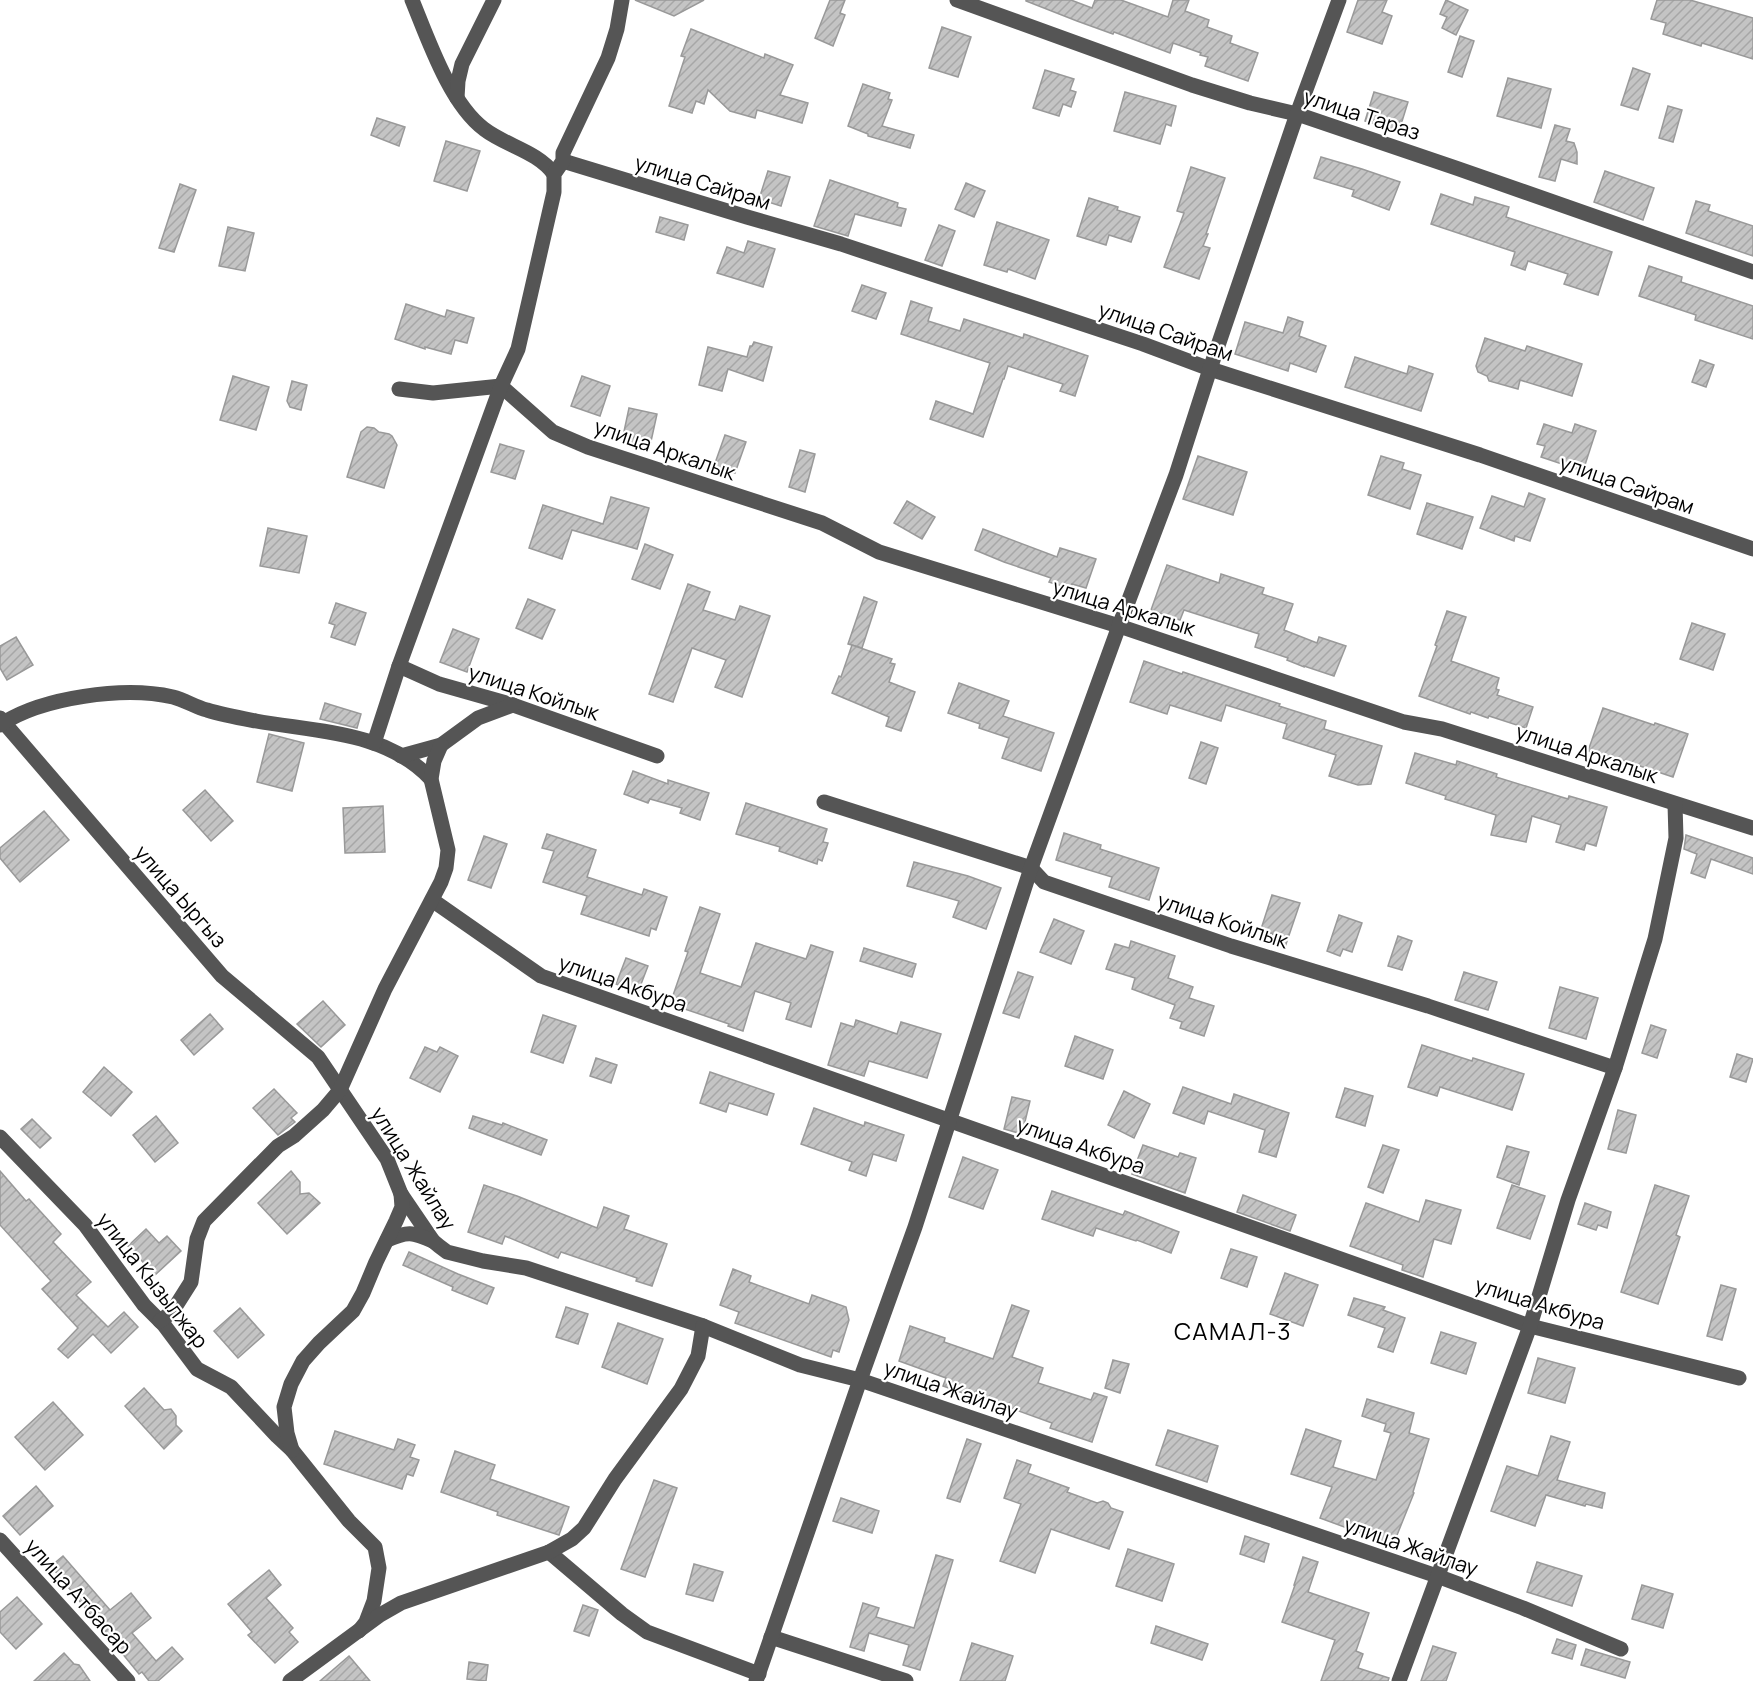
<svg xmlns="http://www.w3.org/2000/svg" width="1753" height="1681" font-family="Manrope,sans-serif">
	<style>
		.building { fill: url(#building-hatch); stroke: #999; stroke-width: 1.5 }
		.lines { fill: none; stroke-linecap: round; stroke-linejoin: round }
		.minor { stroke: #555; stroke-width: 15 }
		.labels { text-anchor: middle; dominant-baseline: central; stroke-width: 4.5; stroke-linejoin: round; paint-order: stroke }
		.street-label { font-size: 21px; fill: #000; stroke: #fff }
		.quarter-label { font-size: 24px; letter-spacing: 1.5px; fill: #000; stroke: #fff }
	</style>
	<defs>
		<pattern id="building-hatch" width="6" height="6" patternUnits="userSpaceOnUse" patternTransform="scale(1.5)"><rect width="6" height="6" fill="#c4c4c4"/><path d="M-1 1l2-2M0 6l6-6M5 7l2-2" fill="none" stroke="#a7a7a7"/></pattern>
	</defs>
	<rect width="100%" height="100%" fill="#fff"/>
	<!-- building -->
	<g class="building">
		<polygon points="635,0 704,0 674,16"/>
		<polygon points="830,0 845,0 840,13 845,15 833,46 815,38"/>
		<polygon points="1026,0 1071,0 1092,8 1095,0 1121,0 1168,17 1173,0 1189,0 1185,11 1209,20 1207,27 1232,36 1230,43 1258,53 1248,81 1205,66 1208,57 1200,55 1201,53 1173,43 1170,53 1114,32 1113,34 1077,21 1026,1"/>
		<polygon points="1358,0 1387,0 1382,12 1392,16 1382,44 1347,32"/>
		<polygon points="1446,0 1468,10 1456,35 1442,28 1447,17 1440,14"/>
		<polygon points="1657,0 1690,0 1753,18 1753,59 1702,43 1701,46 1663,34 1666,23 1651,19"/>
		<polygon points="942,27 971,37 958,77 929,68"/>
		<polygon points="691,29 764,58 765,54 793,65 780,95 808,103 802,123 757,110 755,118 730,111 708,90 704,104 696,101 692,113 669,106 685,57 681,56"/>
		<polygon points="1460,36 1474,41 1462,77 1448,72"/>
		<polygon points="1633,68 1650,74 1638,110 1621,105"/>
		<polygon points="1045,70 1074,79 1070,90 1076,92 1071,107 1063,104 1059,116 1033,108"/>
		<polygon points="1508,78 1551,89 1541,128 1497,116"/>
		<polygon points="863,84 890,93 888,99 892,100 882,126 914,135 910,148 868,136 868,134 848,126"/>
		<polygon points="1125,92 1176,106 1171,126 1166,124 1160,144 1114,131"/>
		<polygon points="1374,92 1408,102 1399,131 1365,121"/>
		<polygon points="1668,106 1682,110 1673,142 1659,138"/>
		<polygon points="377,118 405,127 399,146 371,135"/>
		<polygon points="1555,125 1570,129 1566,141 1574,143 1577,152 1577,164 1561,159 1555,181 1539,177"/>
		<polygon points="446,141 480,151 467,191 434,181"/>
		<polygon points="1321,157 1362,169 1400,182 1389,210 1352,196 1354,190 1314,178"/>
		<polygon points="1191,167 1225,178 1206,234 1208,234 1203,246 1210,248 1199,279 1164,267 1184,213 1177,211"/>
		<polygon points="768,171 790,177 781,206 759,199"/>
		<polygon points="1605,171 1654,188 1643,220 1594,202"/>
		<polygon points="830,180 898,203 897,207 906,209 901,226 855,214 848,236 814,226"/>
		<polygon points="966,183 985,191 974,217 955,209"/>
		<polygon points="180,184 196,190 174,252 159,248"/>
		<polygon points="1441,194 1473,205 1475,197 1509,207 1506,217 1612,252 1598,295 1564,284 1568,274 1528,261 1525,270 1511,265 1515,252 1431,224"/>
		<polygon points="1089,198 1118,207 1117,210 1140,217 1131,242 1109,235 1106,245 1077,236"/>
		<polygon points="1696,201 1710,205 1708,211 1753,226 1753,256 1686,233"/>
		<polygon points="660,217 688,225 684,240 656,232"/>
		<polygon points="997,222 1049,240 1035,279 1008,269 1007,272 984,265"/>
		<polygon points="939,225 955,231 942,266 925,260"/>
		<polygon points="228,227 254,233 245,271 219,266"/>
		<polygon points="748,241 775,249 763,287 717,273 727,247 744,253"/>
		<polygon points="1649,266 1682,277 1681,282 1753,306 1753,339 1695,320 1696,315 1639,296"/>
		<polygon points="862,285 886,293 876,319 852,311"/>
		<polygon points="911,301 932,308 928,321 960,331 964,319 1023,338 1024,334 1088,356 1075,396 1060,391 1063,384 1008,366 1004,379 1003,379 983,437 930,419 936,401 973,414 990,363 901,334"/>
		<polygon points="406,304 445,317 447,310 474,318 467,343 455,340 451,354 425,347 425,349 395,339"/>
		<polygon points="1288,317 1303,322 1299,336 1326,346 1316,372 1290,363 1288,371 1235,354 1245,322 1283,333"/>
		<polygon points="1485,338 1525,351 1527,346 1582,364 1572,396 1520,380 1518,389 1489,381 1487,376 1478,372 1476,366"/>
		<polygon points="754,342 772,347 763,381 728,369 722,391 699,385 708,347 747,357 750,346 752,346"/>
		<polygon points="1355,357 1407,374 1409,366 1433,374 1421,411 1345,387"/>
		<polygon points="1700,360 1714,365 1706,387 1692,382"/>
		<polygon points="233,376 269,387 256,430 220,420"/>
		<polygon points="582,376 610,386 600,416 571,406"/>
		<polygon points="292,381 307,385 301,410 290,407 287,401"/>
		<polygon points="629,408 657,414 650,446 622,441"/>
		<polygon points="1544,424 1572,433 1575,424 1596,431 1583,471 1541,457 1545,446 1537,444"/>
		<polygon points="367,427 374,428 379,432 389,434 392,436 397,445 384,488 347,477 361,432"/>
		<polygon points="725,435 746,442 735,473 714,466"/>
		<polygon points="500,444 524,451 515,479 491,472"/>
		<polygon points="800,450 815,454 805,492 789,487"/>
		<polygon points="1198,456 1247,472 1233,515 1183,499"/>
		<polygon points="1381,456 1404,463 1402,469 1421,475 1410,509 1368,495"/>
		<polygon points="1529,493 1545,499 1530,541 1515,536 1514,541 1480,528 1492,496 1524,507"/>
		<polygon points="611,497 649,508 637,549 572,530 562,559 529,548 543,505 603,524"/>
		<polygon points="907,501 935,517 922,539 894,523"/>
		<polygon points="1427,503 1473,517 1462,549 1417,534"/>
		<polygon points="268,528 307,536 299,573 260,566"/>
		<polygon points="983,529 1057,557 1060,548 1096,559 1086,588 1072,584 1071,589 1049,582 1051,578 1004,562 975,550"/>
		<polygon points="645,544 673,555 660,589 632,579"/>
		<polygon points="1167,565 1219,583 1221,574 1264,588 1262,594 1293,604 1284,630 1317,643 1319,637 1346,646 1334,676 1304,666 1304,667 1287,660 1288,658 1255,647 1259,634 1184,610 1180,620 1151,610"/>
		<polygon points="688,584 710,592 703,610 735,620 740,606 770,616 742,697 715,687 726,660 692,648 673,702 649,694"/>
		<polygon points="864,597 877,602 862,648 848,644"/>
		<polygon points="528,599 555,610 542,639 516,628"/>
		<polygon points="336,603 366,613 355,645 331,637 335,625 329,623"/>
		<polygon points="1447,611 1466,617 1451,661 1499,678 1496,689 1499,690 1497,695 1533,707 1526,728 1489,716 1488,718 1471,712 1470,714 1419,696 1437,646 1435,645"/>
		<polygon points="1692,623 1725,634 1713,670 1680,659"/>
		<polygon points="453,629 479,639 467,672 440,662"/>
		<polygon points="16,637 33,665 7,680 0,668 0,646"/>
		<polygon points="852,645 892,659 890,663 895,664 889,682 915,692 901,731 886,726 889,717 832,693 839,676 841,677"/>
		<polygon points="1144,661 1182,674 1183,672 1280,704 1279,706 1326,721 1324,729 1382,746 1371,784 1358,785 1329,776 1336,755 1283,738 1287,724 1226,705 1221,721 1170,705 1167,714 1130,702"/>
		<polygon points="959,683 1009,701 1003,716 1054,733 1041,771 1002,758 1009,738 979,728 980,724 948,713"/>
		<polygon points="325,703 361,714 357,728 320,719"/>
		<polygon points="1603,708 1654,725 1655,723 1688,734 1673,777 1622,760 1622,763 1588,751"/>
		<polygon points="269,734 304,743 292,791 257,782"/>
		<polygon points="1201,742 1218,748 1206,784 1189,778"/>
		<polygon points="1415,753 1456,765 1457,761 1497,774 1496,777 1568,799 1569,796 1607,807 1596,846 1586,843 1584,850 1556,842 1561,825 1532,816 1526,842 1491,835 1496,815 1445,799 1446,796 1406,783"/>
		<polygon points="633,771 668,784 668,780 709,793 700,820 680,813 682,808 650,799 648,803 624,794"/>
		<polygon points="205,790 233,821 211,841 183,810"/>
		<polygon points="746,803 827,829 823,842 828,843 822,861 818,859 817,864 779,851 780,847 736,834"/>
		<polygon points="383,806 385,852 345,853 343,808"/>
		<polygon points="44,811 69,840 20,882 0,858 0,848"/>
		<polygon points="1064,833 1101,845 1100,849 1159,868 1149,900 1109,887 1112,877 1056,860"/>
		<polygon points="547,834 596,850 587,877 642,895 644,889 667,897 656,930 651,928 649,936 581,914 587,896 543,882 554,851 542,848"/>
		<polygon points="1686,835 1753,858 1753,874 1711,859 1705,878 1691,873 1697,854 1684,849"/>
		<polygon points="484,836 507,844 491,888 468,880"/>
		<polygon points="914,862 968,876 1001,888 986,929 953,917 959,901 907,886"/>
		<polygon points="1272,895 1300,903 1285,947 1270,942 1273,934 1261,929"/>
		<polygon points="700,907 720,914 700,973 741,987 756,943 806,959 811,945 833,952 811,1027 786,1019 791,1003 755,991 743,1031 728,1026 729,1024 670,1004 688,952 685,951"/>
		<polygon points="1339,915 1362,923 1352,952 1343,949 1340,956 1327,951"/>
		<polygon points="1054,919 1084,931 1071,964 1040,952"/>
		<polygon points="1398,936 1412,941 1402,970 1388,966"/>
		<polygon points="1131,941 1175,956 1168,978 1193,987 1189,998 1214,1006 1204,1036 1180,1028 1182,1022 1170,1018 1175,1005 1132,989 1135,978 1106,969 1115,944 1129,948"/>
		<polygon points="864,948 916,964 912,977 860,961"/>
		<polygon points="626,958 648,966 638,992 616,984"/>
		<polygon points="1018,972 1033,977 1019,1018 1003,1013"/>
		<polygon points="1464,972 1497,982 1488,1010 1455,1000"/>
		<polygon points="1560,987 1598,998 1586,1039 1549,1028"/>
		<polygon points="323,1001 345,1025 321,1047 297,1024"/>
		<polygon points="210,1014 223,1029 194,1055 181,1040"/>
		<polygon points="543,1015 576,1026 563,1063 531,1052"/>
		<polygon points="856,1020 897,1034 901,1022 941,1034 927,1078 869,1061 864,1076 828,1065 841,1023 854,1027"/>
		<polygon points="1651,1025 1666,1030 1657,1058 1642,1053"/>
		<polygon points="1075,1036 1113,1050 1103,1079 1065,1066"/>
		<polygon points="1422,1045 1472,1061 1473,1058 1524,1074 1512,1110 1440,1087 1437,1096 1408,1087"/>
		<polygon points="425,1047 437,1052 440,1047 458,1056 440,1092 410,1078"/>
		<polygon points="1737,1054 1753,1059 1746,1082 1730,1077"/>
		<polygon points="596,1058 617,1065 611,1083 590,1076"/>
		<polygon points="104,1067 132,1092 111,1116 83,1092"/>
		<polygon points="710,1072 774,1094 767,1115 729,1103 726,1112 700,1103"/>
		<polygon points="1183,1087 1231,1104 1234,1094 1289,1113 1276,1157 1259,1152 1265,1130 1208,1111 1204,1124 1173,1113"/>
		<polygon points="1345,1088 1373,1096 1365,1126 1336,1117"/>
		<polygon points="274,1089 297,1113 291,1118 295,1122 278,1135 253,1108"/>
		<polygon points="1124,1091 1150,1104 1134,1138 1108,1125"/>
		<polygon points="1012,1097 1030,1101 1022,1134 1004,1129"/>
		<polygon points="814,1108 864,1126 865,1122 904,1135 896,1161 873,1154 866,1176 849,1170 852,1162 801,1144"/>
		<polygon points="1618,1110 1636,1115 1626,1153 1608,1149"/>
		<polygon points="156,1116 178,1143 155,1162 133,1135"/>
		<polygon points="473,1116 502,1125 503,1123 547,1140 541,1155 469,1128"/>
		<polygon points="32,1119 51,1138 40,1148 21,1129"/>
		<polygon points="1143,1145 1178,1157 1180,1153 1196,1158 1185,1193 1132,1174"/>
		<polygon points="1383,1145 1399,1150 1383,1193 1368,1187"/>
		<polygon points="1507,1146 1529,1152 1519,1185 1497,1177"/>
		<polygon points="963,1157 998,1170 983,1209 949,1197"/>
		<polygon points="0,1171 26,1201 29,1199 61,1234 53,1242 91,1282 76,1295 108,1327 124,1312 138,1327 111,1353 93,1334 68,1358 58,1349 78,1328 42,1289 51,1281 0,1225"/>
		<polygon points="291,1171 300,1182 300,1194 309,1193 320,1203 287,1234 258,1203"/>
		<polygon points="484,1185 517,1196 597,1228 604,1207 629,1216 624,1229 667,1244 652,1286 636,1281 637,1278 561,1252 558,1258 505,1236 502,1244 468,1232"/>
		<polygon points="1512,1185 1545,1196 1530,1239 1497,1228"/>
		<polygon points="1655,1185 1689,1196 1676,1235 1680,1237 1658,1304 1621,1292"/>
		<polygon points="1052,1191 1123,1215 1125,1211 1179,1232 1171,1253 1137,1240 1136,1241 1096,1228 1093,1236 1042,1219"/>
		<polygon points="1243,1195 1296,1215 1290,1231 1237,1212"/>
		<polygon points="1426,1200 1461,1210 1451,1244 1434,1239 1423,1277 1402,1270 1403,1265 1350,1246 1366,1203 1419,1222"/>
		<polygon points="1585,1203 1611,1212 1607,1228 1598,1225 1596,1230 1578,1224"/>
		<polygon points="146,1229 159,1243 167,1236 181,1251 155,1275 128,1246"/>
		<polygon points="1231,1249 1257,1257 1247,1287 1221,1278"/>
		<polygon points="409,1252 458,1274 494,1288 487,1304 452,1290 453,1287 403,1265"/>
		<polygon points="733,1269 751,1276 749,1282 809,1304 812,1295 846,1307 849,1320 839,1352 833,1350 831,1357 735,1323 739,1312 720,1305"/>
		<polygon points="1285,1273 1318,1285 1303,1326 1270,1314"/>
		<polygon points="1721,1285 1736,1289 1722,1340 1707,1336"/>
		<polygon points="1354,1298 1385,1307 1383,1310 1405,1318 1393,1352 1378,1347 1385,1328 1348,1315"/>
		<polygon points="1012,1305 1029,1311 1012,1357 1043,1368 1038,1383 1091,1400 1094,1393 1107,1397 1092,1442 1050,1428 1052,1423 977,1396 977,1398 943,1386 946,1378 899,1361 910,1326 945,1338 944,1342 993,1359"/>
		<polygon points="566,1307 588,1314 578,1344 556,1337"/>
		<polygon points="240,1308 264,1335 238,1358 214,1331"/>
		<polygon points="618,1323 663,1339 647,1384 602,1367"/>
		<polygon points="1441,1332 1476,1343 1466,1374 1431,1363"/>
		<polygon points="1538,1358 1575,1368 1565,1403 1528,1393"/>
		<polygon points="1113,1360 1129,1364 1120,1393 1105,1388"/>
		<polygon points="144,1388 164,1410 171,1409 176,1416 176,1425 182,1431 164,1449 125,1406"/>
		<polygon points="1367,1399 1414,1413 1409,1433 1429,1439 1413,1492 1414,1493 1393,1545 1320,1518 1332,1487 1291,1474 1306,1429 1341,1441 1333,1467 1376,1480 1391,1433 1384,1431 1386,1424 1362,1416"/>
		<polygon points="53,1402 83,1435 45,1470 15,1437"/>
		<polygon points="1168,1430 1218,1446 1207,1482 1156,1465"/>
		<polygon points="335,1431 394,1450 398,1439 415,1445 410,1457 419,1460 413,1476 407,1474 402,1489 324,1464"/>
		<polygon points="1551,1436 1570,1442 1557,1480 1605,1493 1602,1508 1586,1504 1585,1506 1546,1495 1535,1526 1491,1511 1507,1466 1538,1476"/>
		<polygon points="967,1439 981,1444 960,1502 947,1498"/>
		<polygon points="455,1451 495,1465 490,1479 569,1507 559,1535 497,1515 498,1512 441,1492"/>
		<polygon points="1017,1460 1031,1465 1028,1473 1069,1488 1067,1492 1097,1503 1103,1501 1108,1503 1111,1508 1123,1512 1109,1549 1051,1529 1035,1573 1000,1561 1021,1504 1004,1498"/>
		<polygon points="654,1480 677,1488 645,1577 621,1569"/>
		<polygon points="36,1486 53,1506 20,1535 3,1516"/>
		<polygon points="841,1498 879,1511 872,1533 833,1521"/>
		<polygon points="1245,1536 1269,1544 1264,1562 1240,1554"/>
		<polygon points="1128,1549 1174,1564 1162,1601 1116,1586"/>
		<polygon points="936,1555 953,1560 920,1670 903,1665 909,1645 869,1633 864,1651 850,1647 863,1603 879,1608 876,1617 914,1628"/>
		<polygon points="63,1556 110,1610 131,1593 151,1618 132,1633 156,1661 172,1647 183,1659 158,1681 149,1681 142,1672 139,1674 51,1566"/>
		<polygon points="1303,1557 1318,1562 1308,1592 1369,1613 1356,1651 1363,1654 1358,1668 1389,1678 1388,1681 1321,1681 1335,1640 1282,1622 1295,1585 1294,1585"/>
		<polygon points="1537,1562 1582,1576 1572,1606 1527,1592"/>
		<polygon points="694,1564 723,1572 713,1601 686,1594"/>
		<polygon points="269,1570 281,1585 266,1598 293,1628 289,1632 298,1642 275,1663 248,1635 252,1632 228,1604"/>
		<polygon points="1642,1585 1673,1594 1663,1628 1632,1619"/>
		<polygon points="17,1597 42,1624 16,1649 0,1632 0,1612"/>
		<polygon points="583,1605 598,1610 589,1636 574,1631"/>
		<polygon points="1156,1626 1208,1644 1202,1660 1151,1643"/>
		<polygon points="1557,1639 1576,1645 1572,1659 1552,1653"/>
		<polygon points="972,1643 1013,1656 1005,1681 960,1681"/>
		<polygon points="1433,1646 1456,1653 1446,1681 1421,1681"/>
		<polygon points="1586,1649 1630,1662 1625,1678 1581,1665"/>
		<polygon points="64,1653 74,1664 79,1665 90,1681 34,1681"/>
		<polygon points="349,1656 370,1681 320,1681"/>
		<polygon points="469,1662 488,1665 486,1681 467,1679"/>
	</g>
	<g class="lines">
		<!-- minor -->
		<g class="minor">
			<path d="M412,0C428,39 450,104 484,129C506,146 537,151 554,174"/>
			<polyline points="957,0 1192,85 1250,103 1297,114 1456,168 1753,272"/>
			<polyline points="457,98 458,81 462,64 494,0"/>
			<polyline points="563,161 747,217 841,244 1143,344 1210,369 1480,455 1753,549"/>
			<polyline points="399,389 433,393 501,386 553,432 588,447 822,523 879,552 1119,626 1404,722 1442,729 1753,828"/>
			<polyline points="399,666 439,684 513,705 657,756"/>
			<polyline points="0,718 222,976 318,1057 387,1159 401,1194 433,1241 439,1246 447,1252 483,1261 526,1268 703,1326 800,1365 860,1380 1437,1576 1523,1608 1621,1649"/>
			<path d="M0,725C42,697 124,686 173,697C185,700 195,707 207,710C223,715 240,718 256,721C317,732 386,731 431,779"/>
			<polyline points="374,743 399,666 501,386 518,349 554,192 554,174 563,161 563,153 608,58 617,29 622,0"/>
			<polyline points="401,756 441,745 478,718 513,705"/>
			<polyline points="824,802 1031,868 1044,882 1231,946 1428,1006 1615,1068"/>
			<polyline points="432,900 541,976 1530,1326 1739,1378"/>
			<polyline points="0,1137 85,1225 144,1305 164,1325 197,1369 231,1387 277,1436 292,1450 349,1521 375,1547 379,1568 374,1601 366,1622 359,1631"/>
			<path d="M387,1240C408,1231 412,1232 433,1241"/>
			<polyline points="160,1321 172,1312 191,1282 197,1239 204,1221 278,1146 294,1136 323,1110 340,1090 385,989 441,882 446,868 448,850 431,779 434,761 441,745"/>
			<polyline points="292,1450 287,1433 284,1407 291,1384 303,1361 319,1343 353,1311 363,1293 376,1262 396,1221 402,1207 401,1194"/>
			<polyline points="0,1540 128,1681"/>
			<polyline points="549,1552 622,1614 647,1632 759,1674"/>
			<polyline points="771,1637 906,1681"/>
			<polyline points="290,1681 380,1615 401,1603 549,1552 572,1539 584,1528 615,1479 681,1389 698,1356 703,1326"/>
			<polyline points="756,1681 860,1380 915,1227 1031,868 1119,626 1176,475 1210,369 1297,114 1339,0"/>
			<polyline points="1399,1681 1530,1326 1568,1200 1615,1068 1655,939 1676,838 1675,804"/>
		</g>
	</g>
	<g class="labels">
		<!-- street labels -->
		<g class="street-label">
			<text transform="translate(1362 114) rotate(18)">улица Тараз</text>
			<text transform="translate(703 182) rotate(17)">улица Сайрам</text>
			<text transform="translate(1166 331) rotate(19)">улица Сайрам</text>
			<text transform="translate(665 449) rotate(19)">улица Аркалык</text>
			<text transform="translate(1627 484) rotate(19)">улица Сайрам</text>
			<text transform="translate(1124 607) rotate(17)">улица Аркалык</text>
			<text transform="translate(534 692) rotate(18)">улица Койлык</text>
			<text transform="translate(1587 753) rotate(18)">улица Аркалык</text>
			<text transform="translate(181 896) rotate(49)">улица Ыргыз</text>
			<text transform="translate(1223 920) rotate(18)">улица Койлык</text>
			<text transform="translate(623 983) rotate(19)">улица Акбура</text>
			<text transform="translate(1081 1145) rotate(19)">улица Акбура</text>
			<text transform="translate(414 1168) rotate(58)">улица Жайлау</text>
			<text transform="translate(153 1280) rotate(52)">улица Кызылжар</text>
			<text transform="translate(1540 1303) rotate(17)">улица Акбура</text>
			<text transform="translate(951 1389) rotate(19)">улица Жайлау</text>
			<text transform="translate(1411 1546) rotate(19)">улица Жайлау</text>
			<text transform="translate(79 1596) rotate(48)">улица Атбасар</text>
		</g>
		<!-- quarter labels -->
		<g class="quarter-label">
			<text x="1233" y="1330">САМАЛ-3</text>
		</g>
	</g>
</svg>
